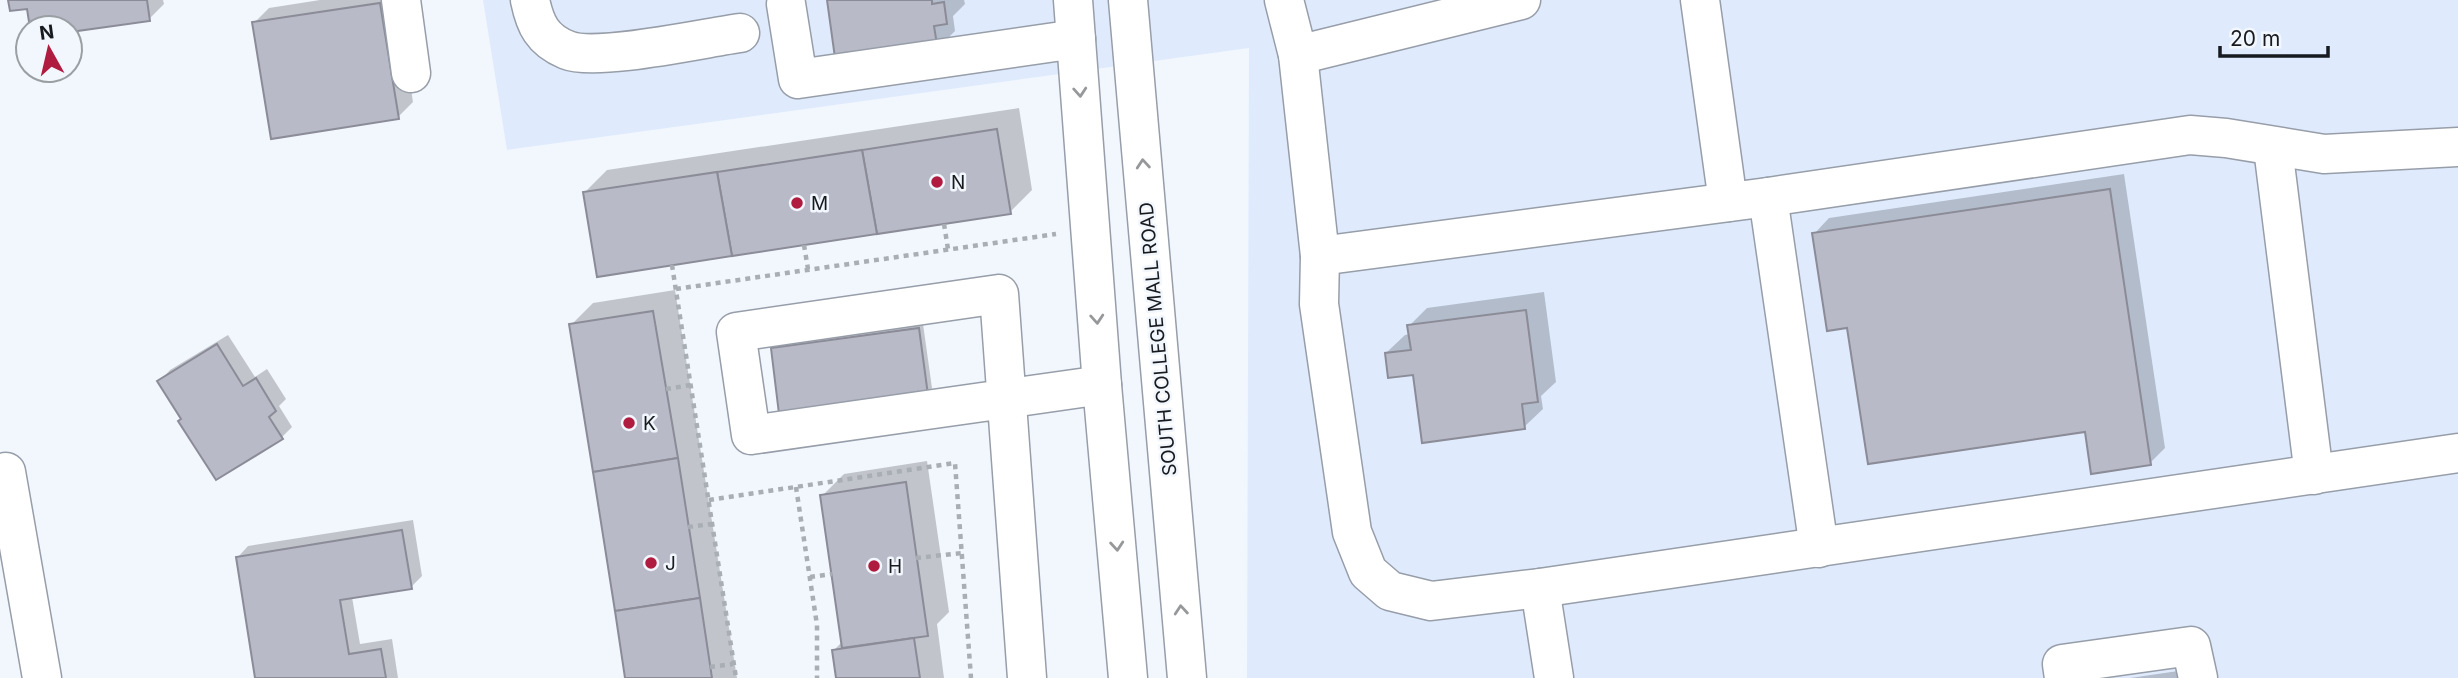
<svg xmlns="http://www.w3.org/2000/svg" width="2458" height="678" font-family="Inter,sans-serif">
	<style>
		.built { fill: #dfebfd }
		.shadow { fill: #0003 }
		.building { fill: #b9bac7; stroke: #8b8c98; stroke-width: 2 }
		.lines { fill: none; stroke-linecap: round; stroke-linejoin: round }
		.minor-casing { stroke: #979ea9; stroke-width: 41 }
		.major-casing { stroke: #979ea9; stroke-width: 41 }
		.path { stroke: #a9aeb4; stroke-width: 4.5; stroke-dasharray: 5 5; stroke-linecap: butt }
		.minor { stroke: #fff; stroke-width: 38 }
		.major { stroke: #fff; stroke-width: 38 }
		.oneway { stroke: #97989a }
		.poi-dot { fill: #b01c3f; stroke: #f2f7fe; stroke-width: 2.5 }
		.labels { text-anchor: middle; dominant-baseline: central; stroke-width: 5; stroke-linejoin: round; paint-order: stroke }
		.poi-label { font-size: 19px; fill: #171a1e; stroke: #f2f7fe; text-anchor: start }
		.street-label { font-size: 19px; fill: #171a1e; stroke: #f2f7fe }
	</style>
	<rect width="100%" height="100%" fill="#f2f7fe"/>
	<!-- built -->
	<polygon class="built" points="483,0 2458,0 2458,678 1247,678 1249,48 507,150"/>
	<!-- shadow -->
	<g class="shadow">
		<polygon points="10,0 163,0 164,4 149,19 70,30 70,28 32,28 29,7"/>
		<polygon points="320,0 397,0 413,102 398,117 254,23 269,8"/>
		<polygon points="829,0 964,0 965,4 953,16 955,31 937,49"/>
		<polygon points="1019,108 1032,190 1010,212 585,192 607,170"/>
		<polygon points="2124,174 2165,448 2150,463 2086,430 1814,234 1829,218"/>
		<polygon points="675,290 737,678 626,678 571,325 593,303"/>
		<polygon points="1544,292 1556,382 1541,396 1543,409 1524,427 1415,373 1386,353 1405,335 1410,334 1409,326 1427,308"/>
		<polygon points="923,324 932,388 927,393 773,348 778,343"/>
		<polygon points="228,335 255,377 267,369 286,399 279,406 292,427 282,437 183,418 160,381 170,370"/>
		<polygon points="927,461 949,612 937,624 944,678 838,678 834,650 843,641 822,496 844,474"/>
		<polygon points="413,520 422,576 411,587 352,597 360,644 392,639 398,678 254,678 257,675 238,557 248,546"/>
		<polygon points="2192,669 2194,678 2130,678"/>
	</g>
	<!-- building -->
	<g class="building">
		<polygon points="8,0 147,0 150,21 70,32 70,28 30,28 27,9 10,11"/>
		<polygon points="827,0 932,0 932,4 944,2 947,24 934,26 938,51 836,65"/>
		<polygon points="380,3 399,119 271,139 252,22"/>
		<polygon points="997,129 1011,214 877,234 862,150"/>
		<polygon points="862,150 877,234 732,256 717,172"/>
		<polygon points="717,172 732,256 597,277 583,192"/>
		<polygon points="2110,189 2151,465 2091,474 2085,432 1868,464 1847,328 1827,331 1812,233"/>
		<polygon points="1526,310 1538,402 1522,404 1525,429 1422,443 1413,375 1388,378 1385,353 1411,350 1407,325"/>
		<polygon points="653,311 678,458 593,472 569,324"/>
		<polygon points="919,328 928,395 779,414 771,348"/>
		<polygon points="217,344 243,386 256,378 276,411 269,417 283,439 216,480 178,421 181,419 157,381"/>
		<polygon points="678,458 700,598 615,611 593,472"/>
		<polygon points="906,482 928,636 842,648 820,495"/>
		<polygon points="402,530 412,589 340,600 349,654 381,649 386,678 255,678 236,557"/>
		<polygon points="700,598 712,678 625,678 615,611"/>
		<polygon points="914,638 920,678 836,678 832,650"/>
	</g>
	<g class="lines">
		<!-- minor casing -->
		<g class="minor-casing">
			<g id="minor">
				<polyline points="401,0 411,73"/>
				<path d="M530,0C535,24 542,40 567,50C596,62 704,38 740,33"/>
				<polyline points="1284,0 1298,55 1320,256 1319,304 1352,532 1368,572 1390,591 1431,601 1540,588 2458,453"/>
				<polyline points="1700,0 1728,202"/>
				<polyline points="786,4 798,79 1076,39"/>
				<polyline points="1298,55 1521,0"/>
				<polyline points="2273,148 2314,475"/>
				<polyline points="1768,197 1819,548"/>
				<polyline points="1320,256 1768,197 2190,135 2226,138 2324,154 2458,147"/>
				<polyline points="6,472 42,678"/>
				<polyline points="1540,588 1554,678"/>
				<path d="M1027,678L999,294L736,332L751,435C868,418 985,402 1102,385"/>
				<polyline points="2064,678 2062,664 2191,646 2198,678"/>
			</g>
		</g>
		<!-- major casing -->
		<g class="major-casing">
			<g id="major">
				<polyline points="1073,0 1102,385 1128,678"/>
				<polyline points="1128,0 1187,678"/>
			</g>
		</g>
		<!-- path -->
		<g class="path">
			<polyline points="944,224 948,249"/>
			<polyline points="804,245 808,269"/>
			<polyline points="672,265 736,678"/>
			<polyline points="676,289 1056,234"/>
			<polyline points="666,389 691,385"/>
			<polyline points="796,487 817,625 817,678"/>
			<polyline points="709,500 955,463 971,678"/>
			<polyline points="688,527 712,524"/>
			<polyline points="916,558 962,553"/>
			<polyline points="810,577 832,574"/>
			<polyline points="710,667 733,664"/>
		</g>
		<!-- minor -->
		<use href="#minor" class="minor"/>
		<!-- major -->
		<use href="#major" class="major"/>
	</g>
	<!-- one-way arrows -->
	<defs><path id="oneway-chevron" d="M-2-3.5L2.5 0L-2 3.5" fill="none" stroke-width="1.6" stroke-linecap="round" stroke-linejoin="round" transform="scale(1.75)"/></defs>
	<g class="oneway">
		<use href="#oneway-chevron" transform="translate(1080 92) rotate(86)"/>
		<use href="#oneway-chevron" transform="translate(1143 164) rotate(-95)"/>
		<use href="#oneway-chevron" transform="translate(1097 319) rotate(86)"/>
		<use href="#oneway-chevron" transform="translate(1117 546) rotate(85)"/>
		<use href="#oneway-chevron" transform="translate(1181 610) rotate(-95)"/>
	</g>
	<!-- markers -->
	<g class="poi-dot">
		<circle cx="937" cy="182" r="7"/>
		<circle cx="797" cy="203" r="7"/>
		<circle cx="629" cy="423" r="7"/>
		<circle cx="651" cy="563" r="7"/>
		<circle cx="874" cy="566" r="7"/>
	</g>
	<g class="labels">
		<!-- poi labels -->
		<g class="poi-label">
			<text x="951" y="182">N</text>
			<text x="811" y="203">M</text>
			<text x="643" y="423">K</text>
			<text x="665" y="563">J</text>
			<text x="888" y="566">H</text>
		</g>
		<!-- street labels -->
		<g class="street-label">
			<text transform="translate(1158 339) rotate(-95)">SOUTH COLLEGE MALL ROAD</text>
		</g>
	</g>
	<!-- north arrow -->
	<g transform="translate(49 49) rotate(352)"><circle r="33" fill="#f2f7fe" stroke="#9a9fa4" stroke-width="2"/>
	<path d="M0-5L12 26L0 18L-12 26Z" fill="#b01c3f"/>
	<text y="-10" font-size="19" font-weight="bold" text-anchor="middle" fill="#171a1e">N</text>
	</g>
	<!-- scale -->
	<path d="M2220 46v10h108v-10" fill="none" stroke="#171a1e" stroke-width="3.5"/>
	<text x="2230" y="46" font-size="21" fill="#171a1e" stroke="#f2f7fe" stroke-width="5" paint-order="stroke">20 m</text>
</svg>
